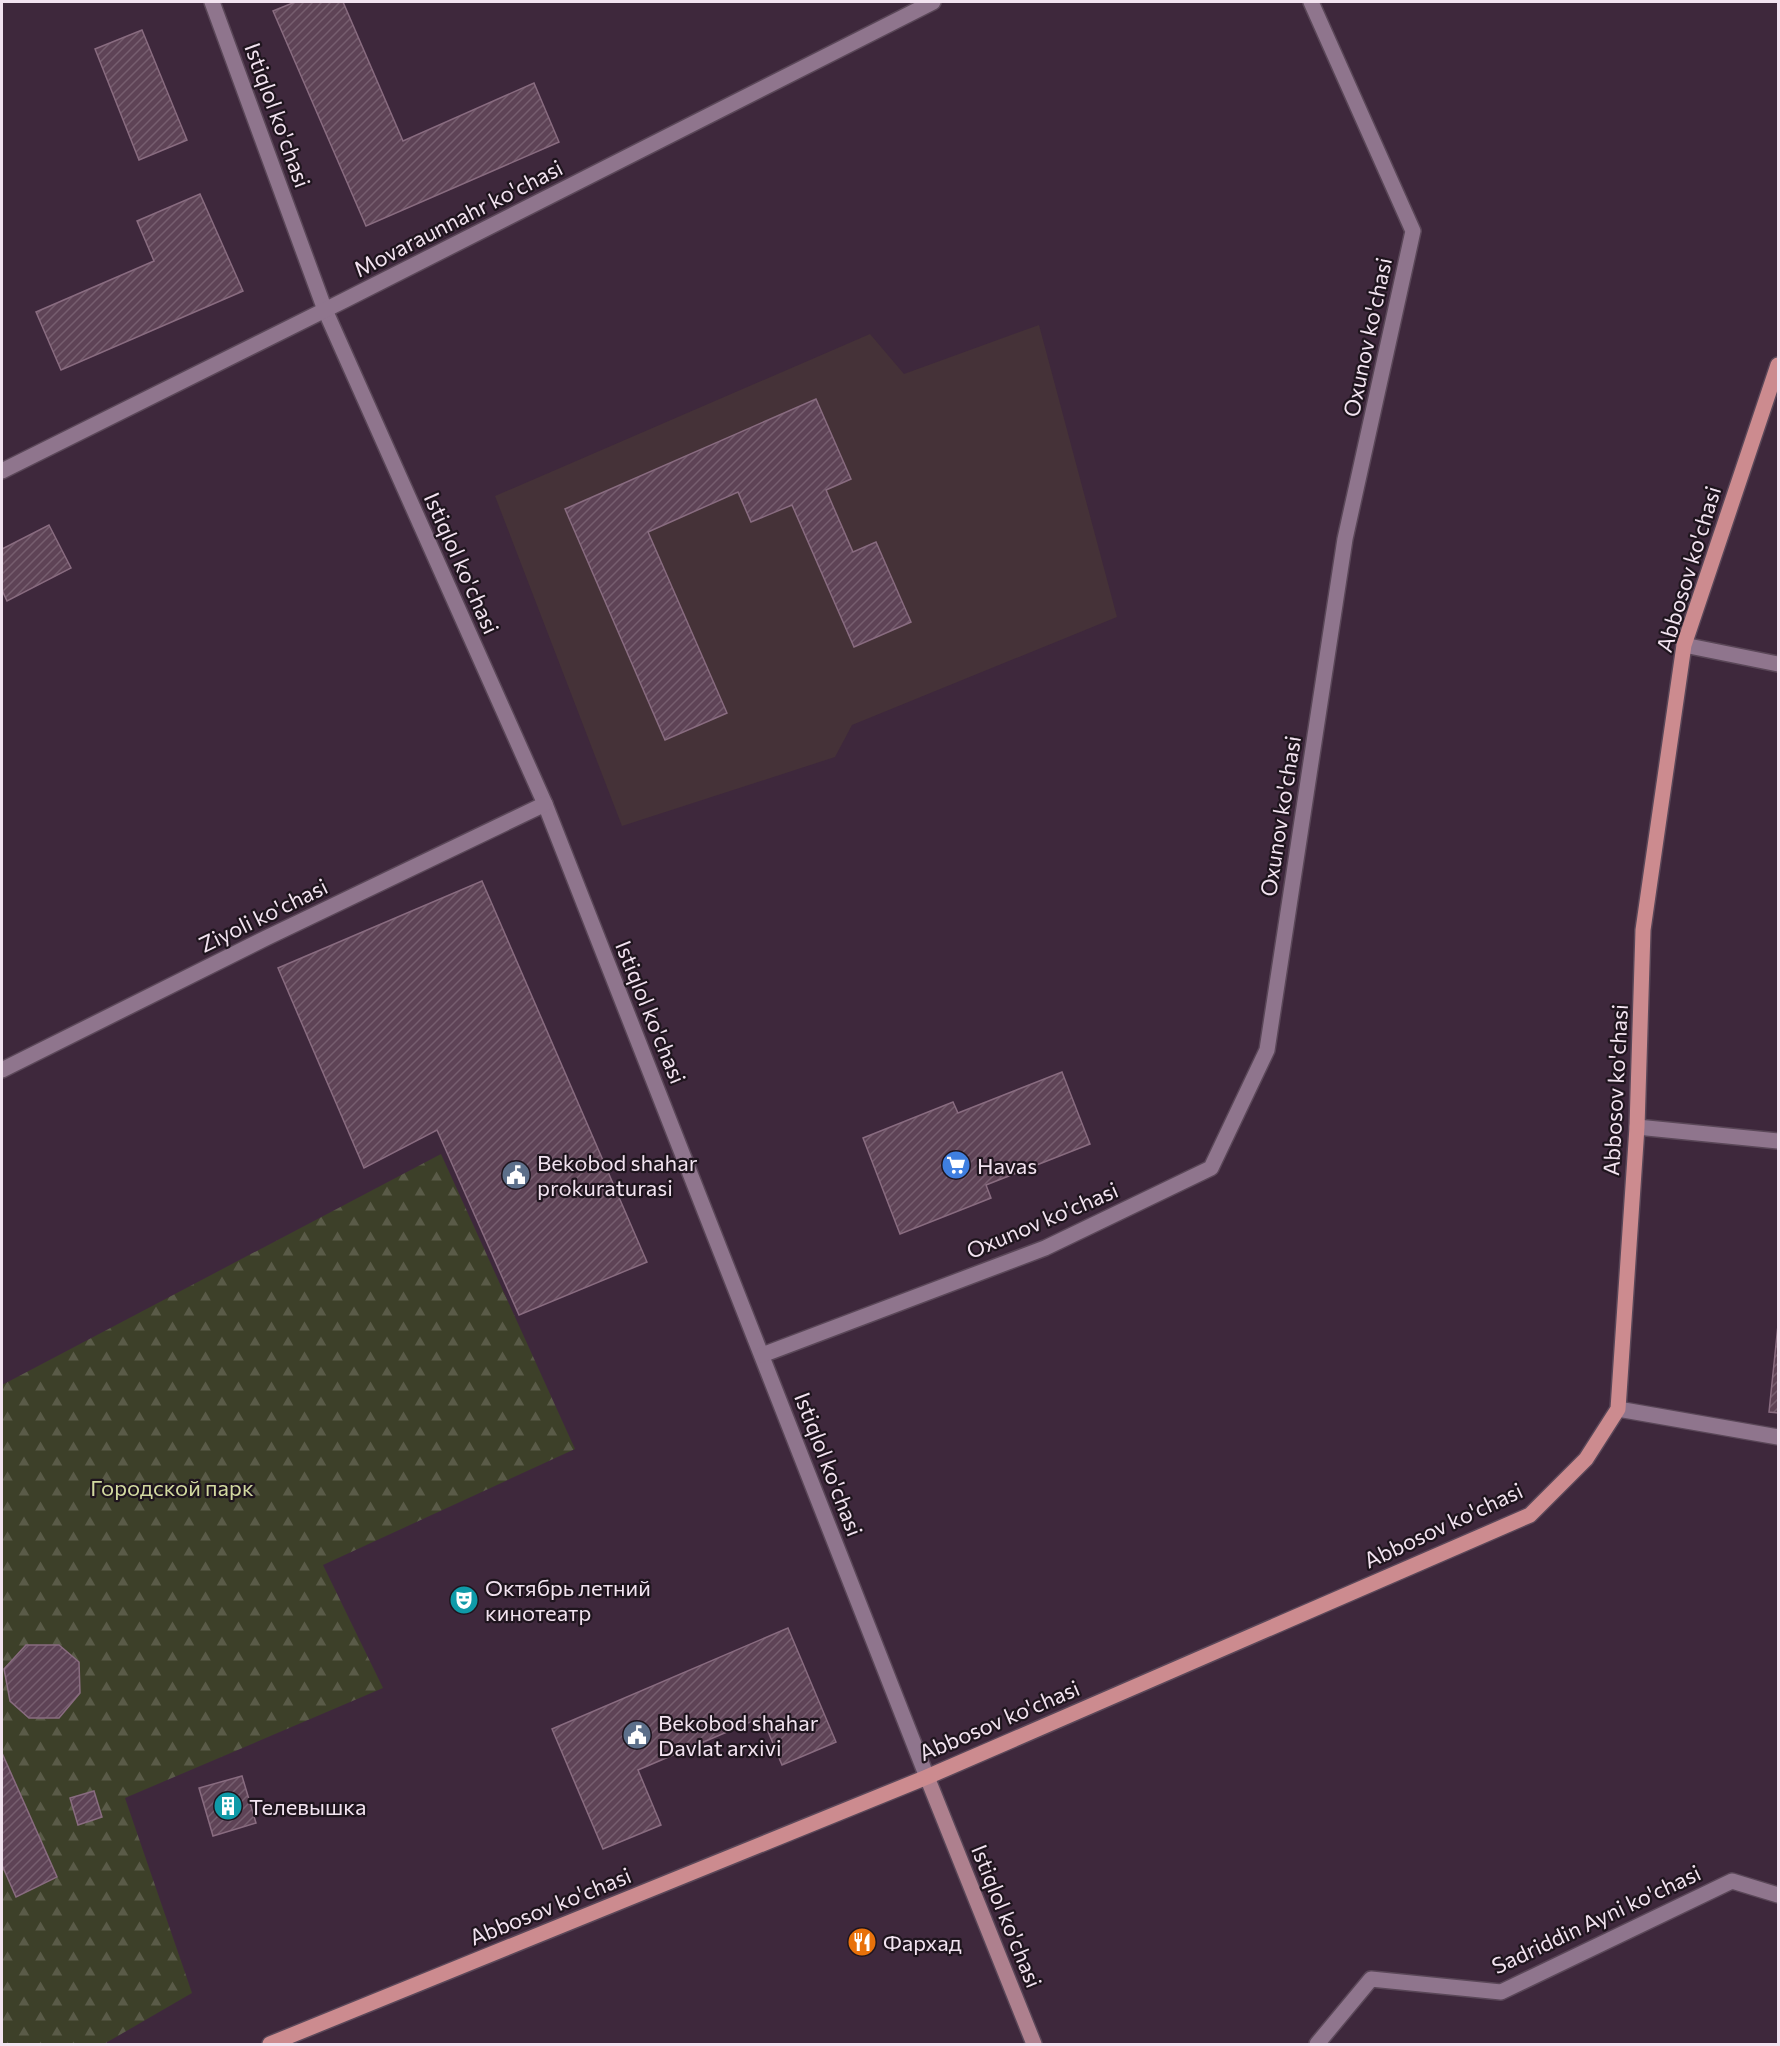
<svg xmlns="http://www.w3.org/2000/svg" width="1780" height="2046" font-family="Commissioner,sans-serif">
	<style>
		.education { fill: #453238 }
		.forest { fill: url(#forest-firs) }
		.building { fill: url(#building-hatch); stroke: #896c80; stroke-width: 1.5 }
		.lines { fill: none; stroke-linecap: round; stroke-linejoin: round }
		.minor-casing { stroke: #5a4758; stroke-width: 18 }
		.secondary-casing { stroke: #5a4758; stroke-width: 18 }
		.primary-casing { stroke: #5a4758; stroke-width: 18 }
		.minor { stroke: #8f758d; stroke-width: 15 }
		.secondary { stroke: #ae808e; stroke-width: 15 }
		.primary { stroke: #cc8b8f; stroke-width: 15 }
		.labels { text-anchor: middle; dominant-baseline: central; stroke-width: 4.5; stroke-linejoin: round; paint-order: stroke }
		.street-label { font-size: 22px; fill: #f2e3f0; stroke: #1f151e }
		.poi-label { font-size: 22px; fill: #f2e3f0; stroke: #1f151e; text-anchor: start }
		.park-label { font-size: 22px; fill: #d2d9a0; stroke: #1f151e }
	</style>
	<defs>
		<pattern id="forest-firs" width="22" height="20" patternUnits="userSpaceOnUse" patternTransform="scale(1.5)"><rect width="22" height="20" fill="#3d4029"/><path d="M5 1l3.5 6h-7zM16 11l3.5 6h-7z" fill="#5a5b48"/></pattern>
		<pattern id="building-hatch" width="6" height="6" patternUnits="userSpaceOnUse" patternTransform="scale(1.5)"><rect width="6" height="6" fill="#5e4356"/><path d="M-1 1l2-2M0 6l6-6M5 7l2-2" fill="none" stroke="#765e6f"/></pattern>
	</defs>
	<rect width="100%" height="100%" fill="#3e283c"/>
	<!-- education -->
	<polygon class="education" points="1039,325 1117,617 852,725 835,757 622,826 495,496 870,334 904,374"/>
	<!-- forest -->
	<polygon class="forest" points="441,1154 575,1449 323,1565 383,1688 125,1798 192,1993 104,2044 2,2044 2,1385"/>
	<!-- building -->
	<g class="building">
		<polygon points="295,2 343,2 403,141 534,83 559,142 366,226 273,11"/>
		<polygon points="142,30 187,140 139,160 95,49"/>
		<polygon points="200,194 243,291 61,370 36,312 154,261 137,221"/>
		<polygon points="816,399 851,479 826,490 853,552 876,542 911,622 854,647 792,505 751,522 738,492 648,532 727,713 665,740 565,509"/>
		<polygon points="49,525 71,568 7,601 2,590 2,549"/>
		<polygon points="482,881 647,1262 519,1315 437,1130 364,1168 278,968"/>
		<polygon points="1062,1072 1090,1144 986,1185 991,1198 900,1234 863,1138 953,1102 958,1113"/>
		<polygon points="1778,1325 1778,1413 1769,1412"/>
		<polygon points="788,1628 836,1742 782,1765 762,1717 638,1770 661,1825 603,1849 552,1729"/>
		<polygon points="26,1645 59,1645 79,1662 80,1693 59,1718 29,1718 10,1701 4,1669"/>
		<polygon points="2,1753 57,1877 16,1897 2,1865"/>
		<polygon points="242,1776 256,1823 213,1836 199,1788"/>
		<polygon points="94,1791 102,1817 78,1825 70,1798"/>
	</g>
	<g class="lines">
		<!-- minor casing -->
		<g class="minor-casing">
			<g id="minor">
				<polyline points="212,2 325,310 545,804 927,1777"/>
				<polyline points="2,471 345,300 933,2"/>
				<polyline points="1684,645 1778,664"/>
				<polyline points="2,1070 266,938 545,804"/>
				<polyline points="1637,1127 1778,1141"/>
				<polyline points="762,1355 1045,1248 1211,1168 1267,1050 1345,539 1413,231 1311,2"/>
				<polyline points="1618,1409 1778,1437"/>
				<polyline points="1317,2044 1371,1979 1501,1992 1732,1881 1778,1895"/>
			</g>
		</g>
		<!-- secondary casing -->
		<g class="secondary-casing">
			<polyline id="secondary" points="927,1777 1034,2044"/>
		</g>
		<!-- primary casing -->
		<g class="primary-casing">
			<polyline id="primary" points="270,2044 927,1777 1530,1515 1586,1459 1618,1409 1637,1127 1643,930 1684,645 1778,365"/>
		</g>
		<!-- minor -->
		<use href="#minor" class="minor"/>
		<!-- secondary -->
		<use href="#secondary" class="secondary"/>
		<!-- primary -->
		<use href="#primary" class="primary"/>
	</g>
	<!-- icons -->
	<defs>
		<g id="supermarket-disc" transform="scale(1.5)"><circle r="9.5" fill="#3f7fe0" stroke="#1f151e"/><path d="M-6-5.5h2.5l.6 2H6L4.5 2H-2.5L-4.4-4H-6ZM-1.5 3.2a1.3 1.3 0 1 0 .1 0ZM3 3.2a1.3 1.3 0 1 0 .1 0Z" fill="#fff"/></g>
		<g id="civic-disc" transform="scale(1.5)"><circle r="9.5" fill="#5c6f8a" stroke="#1f151e"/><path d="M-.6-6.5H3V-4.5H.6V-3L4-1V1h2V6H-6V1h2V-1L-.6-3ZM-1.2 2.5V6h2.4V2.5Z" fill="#fff"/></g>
		<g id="theatre-disc" transform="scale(1.5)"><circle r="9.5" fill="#0f9aa8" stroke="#1f151e"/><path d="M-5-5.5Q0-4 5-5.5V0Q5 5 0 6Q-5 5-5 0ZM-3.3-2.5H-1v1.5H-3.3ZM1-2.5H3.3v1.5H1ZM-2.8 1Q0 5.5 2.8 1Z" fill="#fff"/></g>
		<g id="building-disc" transform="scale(1.5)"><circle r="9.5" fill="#0f9aa8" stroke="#1f151e"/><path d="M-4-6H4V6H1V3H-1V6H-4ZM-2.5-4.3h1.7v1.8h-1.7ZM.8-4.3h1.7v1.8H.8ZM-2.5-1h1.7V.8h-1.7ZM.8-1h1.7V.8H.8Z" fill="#fff"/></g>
		<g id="restaurant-disc" transform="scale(1.5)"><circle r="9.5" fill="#e8710a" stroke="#1f151e"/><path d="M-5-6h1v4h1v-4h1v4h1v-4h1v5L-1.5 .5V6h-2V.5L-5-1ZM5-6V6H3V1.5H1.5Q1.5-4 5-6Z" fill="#fff"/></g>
	</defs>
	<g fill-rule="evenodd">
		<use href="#supermarket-disc" x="956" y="1165"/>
		<use href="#civic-disc" x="516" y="1175"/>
		<use href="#theatre-disc" x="464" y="1600"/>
		<use href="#civic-disc" x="637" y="1735"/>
		<use href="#building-disc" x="228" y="1806"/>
		<use href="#restaurant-disc" x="862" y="1942"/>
	</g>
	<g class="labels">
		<!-- street labels -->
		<g class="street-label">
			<text transform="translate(278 115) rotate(70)">Istiqlol ko'chasi</text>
			<text transform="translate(458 218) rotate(-27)">Movaraunnahr ko'chasi</text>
			<text transform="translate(1367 337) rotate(-78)">Oxunov ko'chasi</text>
			<text transform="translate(462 563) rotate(66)">Istiqlol ko'chasi</text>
			<text transform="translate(1688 569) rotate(-73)">Abbosov ko'chasi</text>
			<text transform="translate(1280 816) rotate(-81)">Oxunov ko'chasi</text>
			<text transform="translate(263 915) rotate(-26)">Ziyoli ko'chasi</text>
			<text transform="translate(651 1012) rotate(68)">Istiqlol ko'chasi</text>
			<text transform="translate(1615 1090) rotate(-87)">Abbosov ko'chasi</text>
			<text transform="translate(1042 1220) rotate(-23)">Oxunov ko'chasi</text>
			<text transform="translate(829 1464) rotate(69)">Istiqlol ko'chasi</text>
			<text transform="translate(1443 1525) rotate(-25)">Abbosov ko'chasi</text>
			<text transform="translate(999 1720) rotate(-23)">Abbosov ko'chasi</text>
			<text transform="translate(550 1906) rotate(-22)">Abbosov ko'chasi</text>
			<text transform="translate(1007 1916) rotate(68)">Istiqlol ko'chasi</text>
			<text transform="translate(1596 1919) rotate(-25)">Sadriddin Ayni ko'chasi</text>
		</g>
		<!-- poi labels -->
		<g class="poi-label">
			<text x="537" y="1162">Bekobod shahar<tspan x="537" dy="25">prokuraturasi</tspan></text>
			<text x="977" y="1165">Havas</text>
			<text x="485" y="1587">Октябрь летний<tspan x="485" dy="25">кинотеатр</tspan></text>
			<text x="658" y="1722">Bekobod shahar<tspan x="658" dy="25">Davlat arxivi</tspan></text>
			<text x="249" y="1806">Телевышка</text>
			<text x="883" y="1942">Фархад</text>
		</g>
		<!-- park labels -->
		<g class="park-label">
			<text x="172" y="1487">Городской парк</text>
		</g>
	</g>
	<!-- border -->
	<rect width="1780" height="2046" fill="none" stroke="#f2e3f0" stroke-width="6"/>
</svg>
